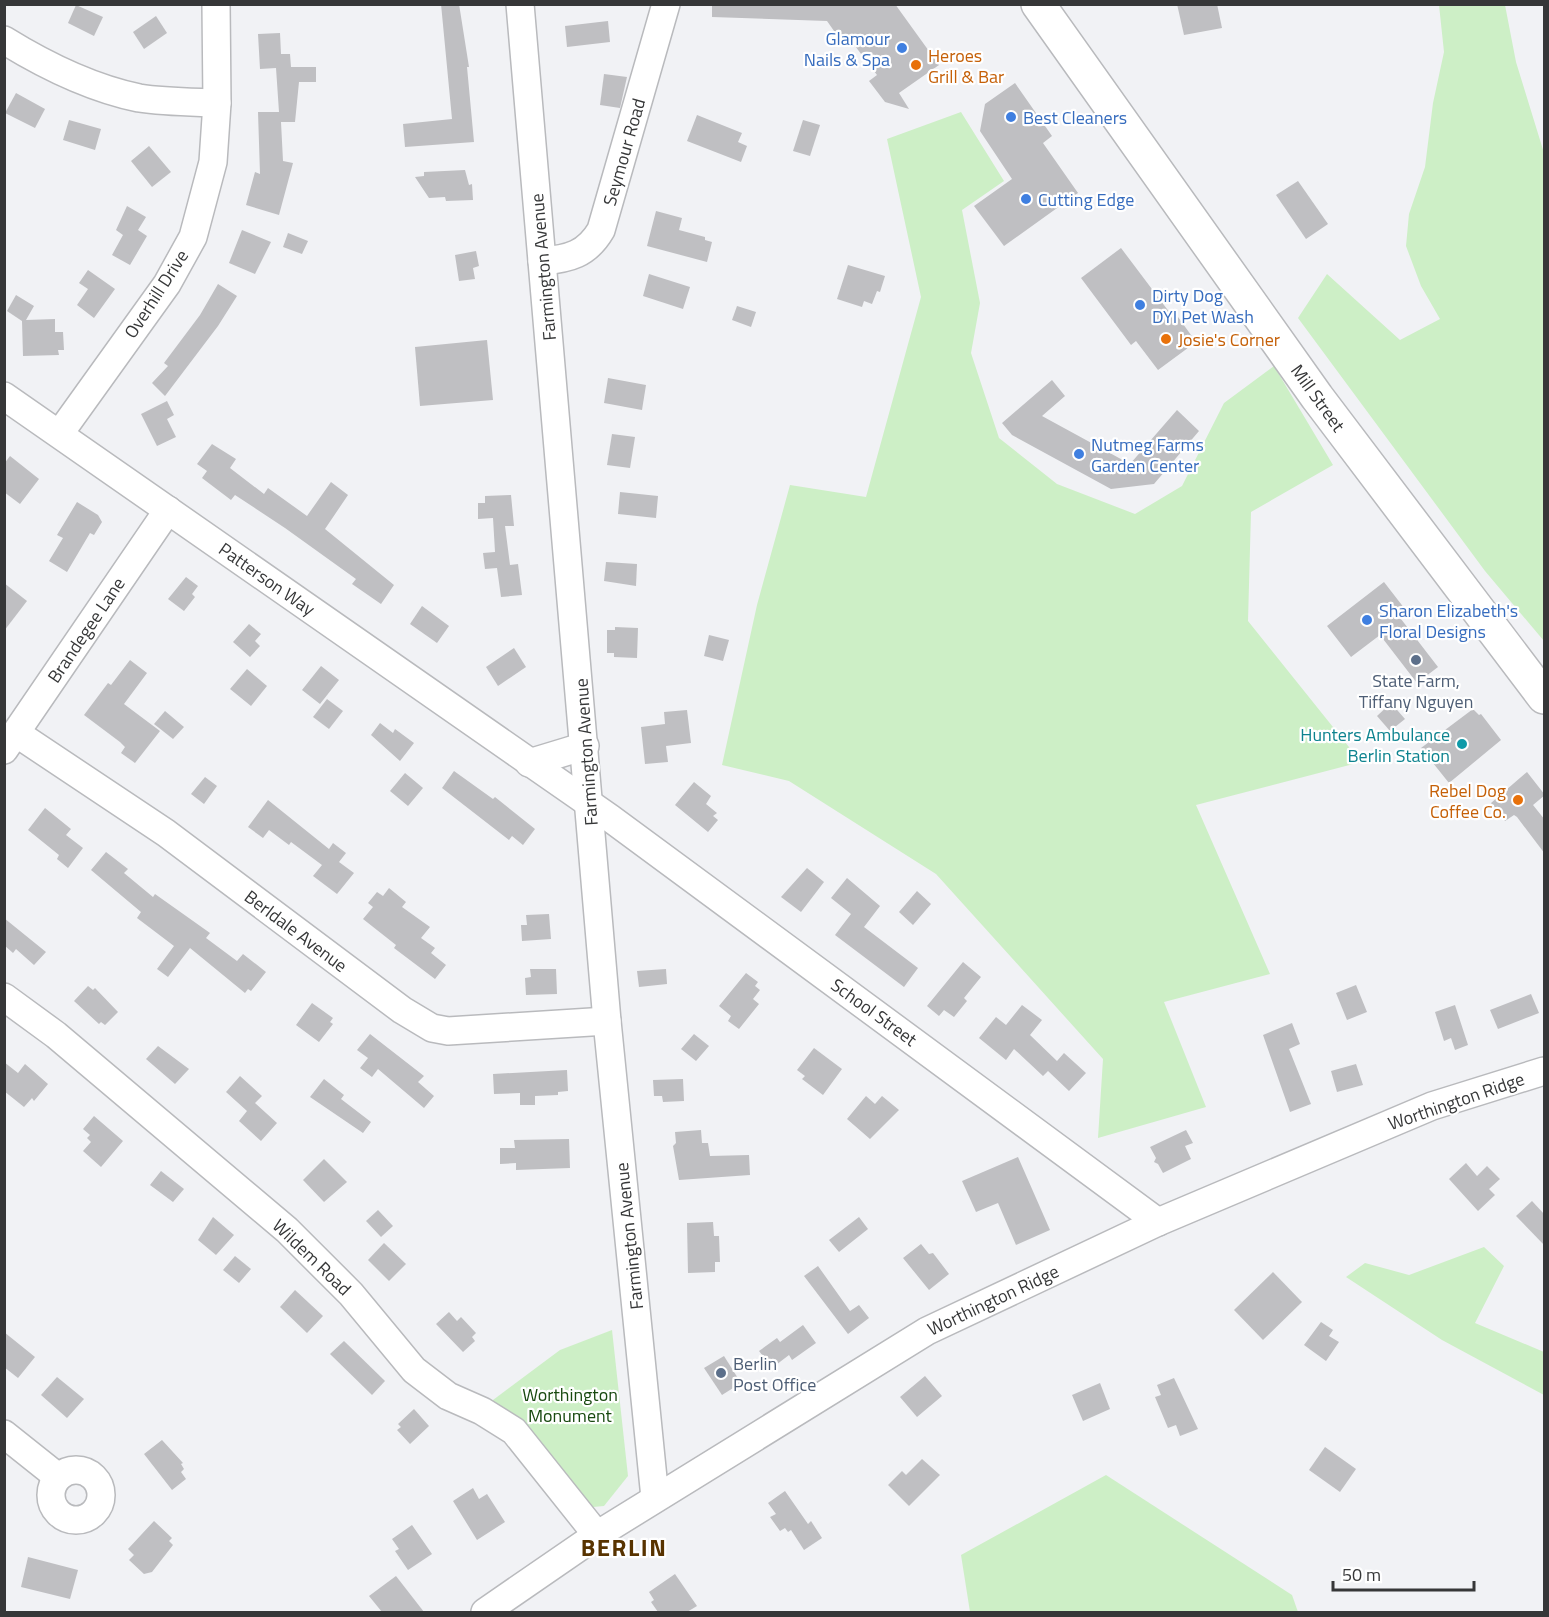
<svg xmlns="http://www.w3.org/2000/svg" width="1549" height="1617" font-family="'Titillium Web',sans-serif">
	<style>
		.green { fill: #cdefc6 }
		.building { fill: #bfbfc2 }
		.lines { fill: none; stroke-linecap: round; stroke-linejoin: round }
		.minor-casing { stroke: #b9babd; stroke-width: 30 }
		.major-casing { stroke: #b9babd; stroke-width: 36 }
		.minor { stroke: #fff; stroke-width: 27 }
		.major { stroke: #fff; stroke-width: 33 }
		.shop-dot { fill: #3f7fe0; stroke: #fff; stroke-width: 2 }
		.food-dot { fill: #e8710a; stroke: #fff; stroke-width: 2 }
		.service-dot { fill: #5c6f8a; stroke: #fff; stroke-width: 2 }
		.culture-dot { fill: #0f9aa8; stroke: #fff; stroke-width: 2 }
		.labels { text-anchor: middle; dominant-baseline: central; stroke-width: 4.5; stroke-linejoin: round; paint-order: stroke }
		.shop-label { font-size: 18px; fill: #366cbe; stroke: #fff; text-anchor: start }
		.food-label { font-size: 18px; fill: #c56008; stroke: #fff; text-anchor: start }
		.street-label { font-size: 18px; fill: #363738; stroke: #fff }
		.service-label { font-size: 18px; fill: #4e5e75; stroke: #fff }
		.culture-label { font-size: 18px; fill: #0d838f; stroke: #fff; text-anchor: end }
		.park-label { font-size: 18px; fill: #18490f; stroke: #fff }
		.district-label { font-size: 24px; font-weight: bold; letter-spacing: 1.5px; fill: #583300; stroke: #fff }
	</style>
	<rect width="100%" height="100%" fill="#f1f2f5"/>
	<!-- green -->
	<g class="green">
		<polygon points="1439,5 1505,5 1516,62 1544,153 1544,641 1485,571 1298,318 1327,274 1400,340 1440,319 1421,286 1406,246 1409,214 1425,167 1433,103 1444,52"/>
		<polygon points="961,112 1004,181 962,210 980,303 971,353 999,438 1057,484 1135,514 1182,486 1224,403 1274,366 1333,465 1251,512 1248,621 1361,762 1196,805 1270,974 1164,1002 1206,1107 1098,1138 1103,1059 936,874 789,781 722,765 757,605 790,485 866,497 921,297 887,139"/>
		<polygon points="1484,1247 1504,1266 1475,1323 1544,1352 1544,1395 1442,1340 1346,1277 1365,1263 1409,1275"/>
		<polygon points="612,1330 628,1476 604,1506 582,1508 493,1411 493,1400 560,1350"/>
		<polygon points="1106,1475 1292,1595 1298,1612 970,1612 961,1555"/>
	</g>
	<!-- building -->
	<g class="building">
		<polygon points="441,4 459,4 469,67 467,67 474,142 405,147 403,124 452,119"/>
		<polygon points="712,4 895,4 939,65 899,93 909,109 885,102 869,81 877,75 846,34 839,38 827,21 712,17"/>
		<polygon points="1177,4 1217,4 1222,28 1184,35"/>
		<polygon points="76,5 103,17 94,36 68,23"/>
		<polygon points="156,16 167,33 144,49 133,32"/>
		<polygon points="608,21 610,42 567,47 565,26"/>
		<polygon points="280,33 281,54 290,54 291,67 316,67 316,82 299,82 295,122 281,122 283,161 293,163 279,215 246,205 255,172 260,174 258,112 279,112 276,68 260,69 258,34"/>
		<polygon points="604,74 627,77 620,108 600,105"/>
		<polygon points="1015,83 1052,136 1043,143 1078,193 1004,246 974,206 1012,179 980,131 985,104"/>
		<polygon points="16,93 45,109 35,128 5,113"/>
		<polygon points="697,115 742,133 738,142 747,146 741,162 687,141"/>
		<polygon points="69,120 101,129 95,150 63,140"/>
		<polygon points="803,120 820,125 810,156 793,151"/>
		<polygon points="149,146 171,172 152,187 131,161"/>
		<polygon points="465,170 469,185 472,184 473,200 446,201 445,197 429,198 415,177 424,176 424,172"/>
		<polygon points="1298,181 1328,224 1306,239 1276,195"/>
		<polygon points="127,206 146,217 138,230 147,236 130,265 112,255 123,235 116,230"/>
		<polygon points="656,211 682,218 679,230 705,237 705,240 712,242 707,262 647,246"/>
		<polygon points="242,230 271,242 255,274 229,263"/>
		<polygon points="288,233 308,241 302,254 283,247"/>
		<polygon points="1121,248 1170,313 1173,310 1196,342 1158,370 1136,341 1131,345 1081,278"/>
		<polygon points="476,251 479,266 473,268 475,279 459,281 455,255"/>
		<polygon points="848,265 885,276 880,292 877,291 872,304 864,301 862,307 837,299"/>
		<polygon points="88,270 115,289 94,318 77,305 88,289 79,283"/>
		<polygon points="649,274 690,287 683,309 643,296"/>
		<polygon points="218,284 237,296 218,326 165,396 152,383 168,366 164,363 200,315"/>
		<polygon points="16,295 34,306 26,320 55,319 55,332 63,332 64,350 58,350 59,355 23,356 22,321 7,311"/>
		<polygon points="737,306 756,312 751,327 732,320"/>
		<polygon points="487,340 493,400 420,406 415,347"/>
		<polygon points="608,378 646,385 642,410 604,403"/>
		<polygon points="1052,380 1065,396 1042,416 1130,464 1177,410 1199,431 1154,484 1111,489 1012,435 1002,423"/>
		<polygon points="167,401 174,415 167,419 176,437 157,446 141,414"/>
		<polygon points="612,434 635,437 630,468 607,465"/>
		<polygon points="212,444 236,459 230,468 264,494 268,488 307,516 331,482 348,495 325,529 394,585 381,604 352,584 356,579 285,528 235,495 231,500 202,478 207,471 197,464"/>
		<polygon points="10,456 39,479 20,504 4,492 4,464"/>
		<polygon points="620,492 658,496 656,518 618,514"/>
		<polygon points="511,495 514,526 505,526 510,565 518,564 522,595 501,597 497,568 485,569 483,553 495,552 493,518 478,519 478,503 485,503 485,496"/>
		<polygon points="77,502 98,515 102,522 94,535 90,533 67,572 49,561 63,538 57,535"/>
		<polygon points="606,562 637,564 636,586 604,581"/>
		<polygon points="186,577 198,586 192,594 195,597 184,611 168,599"/>
		<polygon points="1384,582 1408,613 1401,619 1438,667 1417,683 1380,635 1351,657 1327,626"/>
		<polygon points="4,583 27,601 4,631"/>
		<polygon points="422,606 449,626 437,643 410,624"/>
		<polygon points="249,624 261,634 255,641 260,646 250,657 233,642"/>
		<polygon points="615,627 638,628 637,658 614,657 614,653 607,653 607,630 615,630"/>
		<polygon points="709,635 729,640 723,661 704,656"/>
		<polygon points="514,648 526,667 498,686 486,667"/>
		<polygon points="130,660 147,673 124,704 160,731 135,763 121,753 125,747 120,742 84,715 108,683 111,685"/>
		<polygon points="321,666 339,680 320,704 302,690"/>
		<polygon points="247,669 267,686 251,706 230,689"/>
		<polygon points="327,699 343,711 329,729 313,717"/>
		<polygon points="1391,703 1405,719 1390,731 1377,716"/>
		<polygon points="1473,709 1479,715 1481,714 1501,740 1449,783 1421,748"/>
		<polygon points="687,710 691,743 666,746 668,762 645,764 641,727 665,724 664,712"/>
		<polygon points="165,711 184,727 173,739 154,724"/>
		<polygon points="380,723 393,733 395,729 414,743 400,761 371,735"/>
		<polygon points="454,771 493,799 495,797 535,829 523,845 512,836 509,840 442,788"/>
		<polygon points="1527,772 1545,795 1533,805 1545,820 1545,854 1517,817 1514,815 1505,821 1491,803"/>
		<polygon points="405,773 423,788 408,806 390,791"/>
		<polygon points="205,777 217,786 204,804 191,794"/>
		<polygon points="694,782 711,796 706,804 717,813 713,816 718,820 708,832 675,805"/>
		<polygon points="268,800 329,849 333,843 346,853 339,862 354,873 337,894 313,876 322,865 291,842 289,845 269,830 263,838 248,827"/>
		<polygon points="45,808 71,829 66,835 83,848 68,868 57,859 59,855 28,830"/>
		<polygon points="106,852 128,869 124,873 153,897 155,894 210,933 206,938 237,961 243,954 266,972 251,991 248,989 245,993 190,948 168,977 157,969 174,946 137,918 141,912 91,870"/>
		<polygon points="807,868 824,882 801,912 781,897"/>
		<polygon points="847,878 880,906 864,927 918,968 904,987 835,935 851,914 831,898"/>
		<polygon points="389,888 406,902 402,907 430,927 421,938 435,948 431,953 446,965 435,979 394,948 396,945 363,919 373,907 368,903 377,892 383,896"/>
		<polygon points="917,891 931,904 913,925 899,912"/>
		<polygon points="549,914 551,939 522,941 521,925 527,925 526,915"/>
		<polygon points="4,918 46,952 34,965 16,949 13,953 4,945"/>
		<polygon points="963,962 981,977 964,998 967,1001 954,1017 944,1010 939,1016 927,1006"/>
		<polygon points="530,969 556,969 557,994 526,995 525,978 531,977"/>
		<polygon points="666,969 667,984 639,987 637,971"/>
		<polygon points="746,973 758,982 755,986 760,990 753,999 759,1004 739,1029 728,1021 731,1016 719,1006"/>
		<polygon points="1356,985 1367,1012 1347,1020 1336,993"/>
		<polygon points="88,986 93,990 95,988 118,1012 105,1025 101,1022 99,1024 74,1001"/>
		<polygon points="1531,994 1539,1013 1498,1029 1490,1010"/>
		<polygon points="312,1003 333,1018 330,1022 333,1024 319,1042 296,1025"/>
		<polygon points="1022,1005 1042,1020 1030,1035 1057,1061 1064,1053 1086,1073 1069,1091 1048,1071 1043,1076 1014,1049 1006,1060 979,1038 996,1017 1006,1025"/>
		<polygon points="1455,1005 1468,1045 1455,1050 1451,1038 1444,1041 1435,1012"/>
		<polygon points="1292,1023 1300,1044 1289,1049 1311,1104 1290,1112 1263,1035"/>
		<polygon points="370,1034 424,1076 418,1082 434,1096 424,1108 378,1069 372,1077 360,1068 368,1058 357,1050"/>
		<polygon points="694,1034 709,1046 696,1061 681,1049"/>
		<polygon points="158,1046 189,1069 175,1084 146,1059"/>
		<polygon points="814,1048 842,1069 823,1095 802,1079 805,1076 797,1070"/>
		<polygon points="4,1062 18,1073 25,1064 48,1084 34,1101 32,1098 24,1107 4,1091"/>
		<polygon points="1356,1064 1363,1085 1337,1092 1331,1071"/>
		<polygon points="567,1070 568,1091 558,1092 558,1095 535,1096 535,1105 520,1105 520,1093 494,1094 493,1074"/>
		<polygon points="240,1076 262,1096 255,1103 277,1123 261,1141 239,1121 247,1111 226,1092"/>
		<polygon points="324,1079 344,1095 341,1099 371,1122 363,1133 310,1097"/>
		<polygon points="683,1079 684,1101 663,1102 662,1096 654,1096 653,1080"/>
		<polygon points="866,1096 875,1104 882,1096 899,1110 870,1139 847,1119"/>
		<polygon points="94,1116 123,1141 101,1167 83,1151 91,1142 87,1138 90,1135 83,1129"/>
		<polygon points="701,1130 702,1143 708,1143 710,1156 749,1155 750,1175 679,1180 673,1146 676,1143 675,1132"/>
		<polygon points="1186,1130 1193,1143 1185,1146 1191,1159 1163,1173 1158,1164 1154,1162 1156,1158 1150,1147"/>
		<polygon points="569,1139 570,1168 516,1170 516,1163 500,1164 500,1148 515,1148 514,1140"/>
		<polygon points="1018,1157 1050,1230 1016,1245 998,1203 976,1212 962,1181"/>
		<polygon points="324,1159 347,1182 324,1202 303,1180"/>
		<polygon points="1466,1163 1477,1176 1487,1166 1500,1179 1489,1189 1495,1195 1478,1211 1449,1179"/>
		<polygon points="161,1171 184,1189 173,1202 150,1185"/>
		<polygon points="1532,1201 1545,1215 1545,1246 1516,1216"/>
		<polygon points="378,1210 393,1226 381,1237 366,1221"/>
		<polygon points="213,1217 234,1235 216,1255 198,1240"/>
		<polygon points="859,1217 868,1229 839,1252 829,1240"/>
		<polygon points="713,1222 714,1236 719,1236 720,1262 715,1262 715,1272 688,1273 687,1223"/>
		<polygon points="384,1243 406,1264 389,1281 368,1260"/>
		<polygon points="921,1244 929,1254 933,1253 949,1274 929,1290 903,1258"/>
		<polygon points="235,1256 251,1269 239,1283 223,1270"/>
		<polygon points="818,1266 850,1311 859,1305 869,1318 848,1334 804,1276"/>
		<polygon points="1273,1272 1302,1302 1263,1340 1234,1310"/>
		<polygon points="295,1290 323,1316 307,1333 280,1307"/>
		<polygon points="449,1312 457,1321 461,1317 476,1333 472,1337 475,1341 463,1352 436,1324"/>
		<polygon points="1321,1322 1333,1330 1329,1336 1339,1342 1326,1361 1304,1345"/>
		<polygon points="803,1325 816,1343 792,1360 789,1355 772,1368 759,1351 777,1338 780,1342"/>
		<polygon points="4,1332 35,1357 18,1378 4,1367"/>
		<polygon points="344,1341 385,1381 372,1395 330,1354"/>
		<polygon points="724,1356 741,1383 722,1395 704,1368"/>
		<polygon points="925,1376 942,1396 917,1417 900,1397"/>
		<polygon points="57,1377 84,1399 67,1418 41,1395"/>
		<polygon points="1174,1378 1198,1429 1180,1436 1176,1425 1168,1428 1155,1397 1161,1395 1157,1385"/>
		<polygon points="1100,1383 1110,1409 1083,1421 1072,1395"/>
		<polygon points="414,1409 429,1426 410,1444 397,1430 401,1427 398,1424"/>
		<polygon points="162,1440 183,1463 181,1464 184,1469 181,1472 186,1479 172,1490 144,1454"/>
		<polygon points="1325,1447 1356,1469 1340,1492 1309,1470"/>
		<polygon points="922,1459 940,1475 909,1506 888,1485 902,1471 906,1475"/>
		<polygon points="473,1488 479,1499 487,1494 505,1522 477,1540 453,1501"/>
		<polygon points="785,1491 808,1524 811,1521 822,1538 804,1550 791,1530 788,1532 785,1528 780,1531 770,1517 776,1514 768,1503"/>
		<polygon points="154,1521 172,1538 169,1541 173,1545 152,1572 144,1574 129,1560 134,1555 128,1549"/>
		<polygon points="412,1525 432,1554 408,1570 395,1551 399,1549 392,1539"/>
		<polygon points="28,1557 78,1570 70,1599 21,1587"/>
		<polygon points="675,1574 697,1606 687,1612 658,1612 651,1602 654,1600 649,1592"/>
		<polygon points="396,1576 424,1612 382,1612 369,1596"/>
	</g>
	<g class="lines">
		<!-- minor casing -->
		<g class="minor-casing">
			<g id="minor">
				<polyline points="520,4 607,1021 655,1498"/>
				<path d="M4,40C46,66 91,88 139,98C164,102 191,102 217,103"/>
				<path d="M542,261C569,259 587,254 601,230L666,4"/>
				<polyline points="4,396 610,818 1158,1222"/>
				<polyline points="60,433 167,284 193,237 213,162 217,103 216,4"/>
				<polyline points="16,733 166,833 402,1010 432,1028 448,1031 607,1021"/>
				<polyline points="4,750 168,510"/>
				<polyline points="529,763 585,746"/>
				<polyline points="4,997 56,1035 287,1230 351,1294 414,1370 448,1396 482,1411 514,1431 597,1535"/>
				<polyline points="4,1434 58,1477"/>
				<circle cx="76" cy="1495" r="25"/>
				<polyline points="485,1612 597,1535 927,1331 1158,1222 1432,1106 1544,1071"/>
			</g>
		</g>
		<!-- major casing -->
		<g class="major-casing">
			<polyline id="major" points="1038,4 1317,397 1544,697"/>
		</g>
		<!-- minor -->
		<use href="#minor" class="minor"/>
		<!-- major -->
		<use href="#major" class="major"/>
	</g>
	<!-- markers -->
	<g class="shop-dot">
		<circle cx="902" cy="48" r="6"/>
		<circle cx="1011" cy="117" r="6"/>
		<circle cx="1026" cy="199" r="6"/>
		<circle cx="1140" cy="305" r="6"/>
		<circle cx="1079" cy="454" r="6"/>
		<circle cx="1367" cy="620" r="6"/>
	</g>
	<g class="food-dot">
		<circle cx="916" cy="65" r="6"/>
		<circle cx="1166" cy="339" r="6"/>
		<circle cx="1518" cy="800" r="6"/>
	</g>
	<g class="service-dot">
		<circle cx="1416" cy="660" r="6"/>
		<circle cx="721" cy="1373" r="6"/>
	</g>
	<circle class="culture-dot" cx="1462" cy="744" r="6"/>
	<g class="labels">
		<!-- shop labels -->
		<g class="shop-label">
			<text x="890" y="38" text-anchor="end">Glamour<tspan x="890" dy="21">Nails &amp; Spa</tspan></text>
			<text x="1023" y="117">Best Cleaners</text>
			<text x="1038" y="199">Cutting Edge</text>
			<text x="1152" y="295">Dirty Dog<tspan x="1152" dy="21">DYI Pet Wash</tspan></text>
			<text x="1091" y="444">Nutmeg Farms<tspan x="1091" dy="21">Garden Center</tspan></text>
			<text x="1379" y="610">Sharon Elizabeth's<tspan x="1379" dy="21">Floral Designs</tspan></text>
		</g>
		<!-- food labels -->
		<g class="food-label">
			<text x="928" y="55">Heroes<tspan x="928" dy="21">Grill &amp; Bar</tspan></text>
			<text x="1178" y="339">Josie's Corner</text>
			<text x="1506" y="790" text-anchor="end">Rebel Dog<tspan x="1506" dy="21">Coffee Co.</tspan></text>
		</g>
		<!-- street labels -->
		<g class="street-label">
			<text transform="translate(624 152) rotate(-74)">Seymour Road</text>
			<text transform="translate(543 267) rotate(-95)">Farmington Avenue</text>
			<text transform="translate(156 294) rotate(-57)">Overhill Drive</text>
			<text transform="translate(1318 398) rotate(54)">Mill Street</text>
			<text transform="translate(267 579) rotate(35)">Patterson Way</text>
			<text transform="translate(86 630) rotate(-56)">Brandegee Lane</text>
			<text transform="translate(586 752) rotate(-94)">Farmington Avenue</text>
			<text transform="translate(296 931) rotate(37)">Berldale Avenue</text>
			<text transform="translate(874 1012) rotate(36)">School Street</text>
			<text transform="translate(1456 1101) rotate(-19)">Worthington Ridge</text>
			<text transform="translate(629 1236) rotate(-96)">Farmington Avenue</text>
			<text transform="translate(312 1257) rotate(44)">Wildem Road</text>
			<text transform="translate(993 1300) rotate(-25)">Worthington Ridge</text>
		</g>
		<!-- service labels -->
		<g class="service-label">
			<text x="1416" y="680">State Farm,<tspan x="1416" dy="21">Tiffany Nguyen</tspan></text>
			<text x="733" y="1363" text-anchor="start">Berlin<tspan x="733" dy="21">Post Office</tspan></text>
		</g>
		<!-- culture labels -->
		<g class="culture-label">
			<text x="1450" y="734">Hunters Ambulance<tspan x="1450" dy="21">Berlin Station</tspan></text>
		</g>
		<!-- park labels -->
		<g class="park-label">
			<text x="570" y="1394">Worthington<tspan x="570" dy="21">Monument</tspan></text>
		</g>
		<!-- district labels -->
		<g class="district-label">
			<text x="624" y="1547">BERLIN</text>
		</g>
	</g>
	<!-- border -->
	<rect width="1549" height="1617" fill="none" stroke="#363738" stroke-width="12"/>
	<!-- scale -->
	<path d="M1333 1581v9h141v-9" fill="none" stroke="#363738" stroke-width="3"/>
	<text x="1342" y="1581" font-size="18" fill="#363738" stroke="#ffffff" stroke-width="4.5" paint-order="stroke">50 m</text>
</svg>
